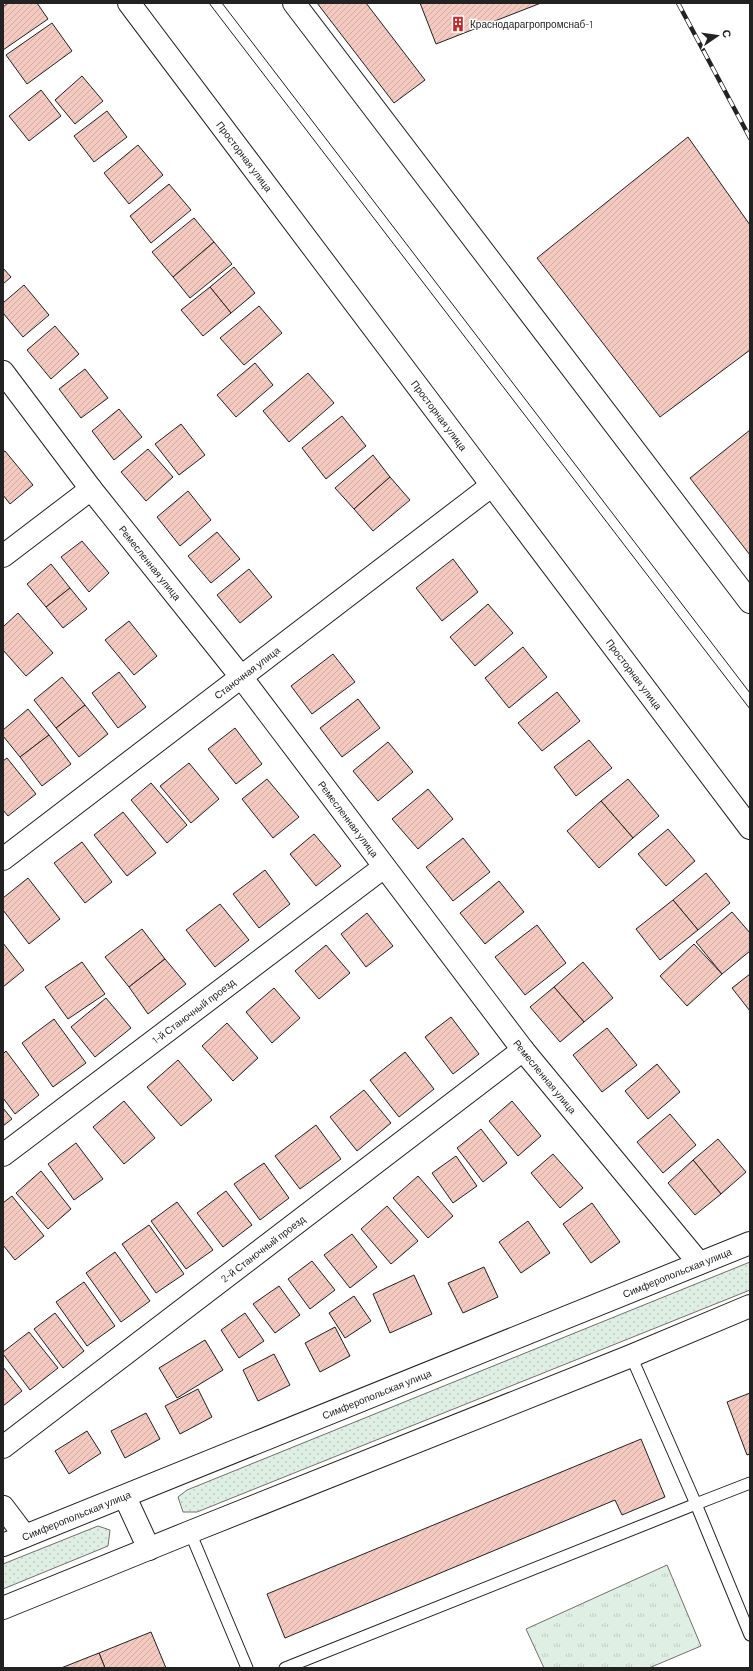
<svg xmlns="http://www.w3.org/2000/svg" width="753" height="1671" font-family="Barlow,sans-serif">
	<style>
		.grass { fill: url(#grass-dots); stroke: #6f6f6f }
		.park { fill: url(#park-tufts); stroke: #6f6f6f }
		.building { fill: url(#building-hatch); stroke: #222 }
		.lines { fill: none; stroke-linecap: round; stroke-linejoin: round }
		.lane-casing { stroke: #222; stroke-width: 13 }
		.street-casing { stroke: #222; stroke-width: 24 }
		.secondary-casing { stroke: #222; stroke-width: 24 }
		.lane { stroke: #fff; stroke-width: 11 }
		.street { stroke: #fff; stroke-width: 22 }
		.secondary { stroke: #fff; stroke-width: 22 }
		.tram { stroke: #222; stroke-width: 1 }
		.rail-casing { stroke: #222; stroke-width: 4.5 }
		.rail { stroke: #fff; stroke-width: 3; stroke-dasharray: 9; stroke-linecap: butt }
		.labels { text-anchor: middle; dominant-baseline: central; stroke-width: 3; stroke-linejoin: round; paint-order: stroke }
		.poi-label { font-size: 10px; fill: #222; stroke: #fff; text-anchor: start }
		.street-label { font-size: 10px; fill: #222; stroke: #fff }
	</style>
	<defs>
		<pattern id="grass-dots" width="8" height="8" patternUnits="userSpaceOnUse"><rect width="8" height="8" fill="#e0efe3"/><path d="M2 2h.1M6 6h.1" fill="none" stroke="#c0cdc2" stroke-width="1.8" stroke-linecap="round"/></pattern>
		<pattern id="park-tufts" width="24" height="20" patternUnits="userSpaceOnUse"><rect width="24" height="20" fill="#e0efe3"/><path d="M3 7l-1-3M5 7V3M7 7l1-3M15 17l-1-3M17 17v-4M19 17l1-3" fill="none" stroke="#c0cdc2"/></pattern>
		<pattern id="building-hatch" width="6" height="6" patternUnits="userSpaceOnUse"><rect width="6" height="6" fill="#f3c9c0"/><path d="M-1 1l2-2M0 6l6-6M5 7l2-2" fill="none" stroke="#d0aca5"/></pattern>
	</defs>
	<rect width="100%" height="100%" fill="#fff"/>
	<!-- grass -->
	<g class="grass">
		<polygon points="750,1262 750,1290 197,1512 183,1512 178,1497 187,1490"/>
		<polygon points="98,1526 110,1530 108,1546 3,1589 3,1564"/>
	</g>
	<!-- park -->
	<polygon class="park" points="667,1565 701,1646 649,1668 544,1668 526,1629"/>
	<!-- building -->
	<g class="building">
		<polygon points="8,3 37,3 48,19 3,50 3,7"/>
		<polygon points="317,3 366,3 425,80 394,103"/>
		<polygon points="420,3 541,3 436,44"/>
		<polygon points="52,23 72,51 27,84 6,55"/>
		<polygon points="82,76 103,101 75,124 55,100"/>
		<polygon points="41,90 61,116 29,141 9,116"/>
		<polygon points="107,111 127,137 94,162 74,136"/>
		<polygon points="688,137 750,225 750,350 660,417 537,258"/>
		<polygon points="138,145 163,175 129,204 104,173"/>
		<polygon points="169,184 191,210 151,243 130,216"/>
		<polygon points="194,218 214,242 173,277 152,252"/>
		<polygon points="214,242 232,264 190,298 173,277"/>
		<polygon points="234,267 255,293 231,313 210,287"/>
		<polygon points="3,268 11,277 3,284"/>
		<polygon points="24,285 49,315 23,337 3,313 3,303"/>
		<polygon points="210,287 231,313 203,336 181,310"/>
		<polygon points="259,306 282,333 244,365 220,338"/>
		<polygon points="55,326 79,354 51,379 27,350"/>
		<polygon points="255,363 273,385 236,417 217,395"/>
		<polygon points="85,369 108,398 81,418 59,389"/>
		<polygon points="308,373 334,403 289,442 263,411"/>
		<polygon points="119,409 142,437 114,460 92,431"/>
		<polygon points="342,416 366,446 326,479 302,448"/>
		<polygon points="181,424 205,455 179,475 155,444"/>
		<polygon points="750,430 750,555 690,478"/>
		<polygon points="148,449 173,477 146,501 121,472"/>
		<polygon points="5,451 33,485 10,504 3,495 3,452"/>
		<polygon points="373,455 390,477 354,509 335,488"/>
		<polygon points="390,477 410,500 373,531 354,509"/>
		<polygon points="188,491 211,520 180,546 157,517"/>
		<polygon points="217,532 240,559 211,583 188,556"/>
		<polygon points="82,541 109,573 89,592 61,557"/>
		<polygon points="453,559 478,592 442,621 416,588"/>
		<polygon points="51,564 70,588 46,607 27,584"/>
		<polygon points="249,569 272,597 240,623 217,595"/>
		<polygon points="70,588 87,609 63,628 46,607"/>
		<polygon points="488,604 513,633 475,666 450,637"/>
		<polygon points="18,613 53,653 26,676 3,650 3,627"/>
		<polygon points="129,621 157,656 134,675 105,640"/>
		<polygon points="523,647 547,677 509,708 485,678"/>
		<polygon points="333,654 355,682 312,714 291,686"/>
		<polygon points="119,672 146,707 118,728 92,693"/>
		<polygon points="62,677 85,705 56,728 34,700"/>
		<polygon points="557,692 580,721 542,751 518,723"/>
		<polygon points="358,699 380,728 342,757 320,728"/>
		<polygon points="85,705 108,734 79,757 56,728"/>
		<polygon points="28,709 49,735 20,757 3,736 3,730"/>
		<polygon points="235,728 262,764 236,784 208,749"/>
		<polygon points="49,735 71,764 42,786 20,757"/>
		<polygon points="589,740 612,768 576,796 554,767"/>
		<polygon points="388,742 413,772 378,801 353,771"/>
		<polygon points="7,758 36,794 8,816 3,810 3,761"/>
		<polygon points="189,763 219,799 191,823 160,786"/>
		<polygon points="267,779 299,817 273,838 242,799"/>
		<polygon points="628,779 659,816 633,838 601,801"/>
		<polygon points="151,783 187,825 167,843 131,800"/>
		<polygon points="428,789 453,819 418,849 392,819"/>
		<polygon points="601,801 633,838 599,868 567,831"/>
		<polygon points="123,812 156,853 127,876 94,835"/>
		<polygon points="668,829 695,861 666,886 638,854"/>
		<polygon points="314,834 341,866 316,886 290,854"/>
		<polygon points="463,838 490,872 453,901 426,867"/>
		<polygon points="82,842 112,882 85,903 54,863"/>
		<polygon points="265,870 290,904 259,928 233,894"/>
		<polygon points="706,873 730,903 698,930 673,900"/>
		<polygon points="28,878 60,919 29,944 3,910 3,898"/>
		<polygon points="499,881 524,912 485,944 460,913"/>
		<polygon points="673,900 698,930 660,960 636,929"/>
		<polygon points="220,904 249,940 215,967 186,930"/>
		<polygon points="732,912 750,933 750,951 722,974 696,942"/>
		<polygon points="367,913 393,946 366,967 341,934"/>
		<polygon points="537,925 566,963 525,995 495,957"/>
		<polygon points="142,929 165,959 129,987 105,957"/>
		<polygon points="3,943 24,970 3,987"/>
		<polygon points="694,944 722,974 687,1006 660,976"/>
		<polygon points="326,945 350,973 319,999 295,971"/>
		<polygon points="165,959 186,984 148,1014 129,987"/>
		<polygon points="82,962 105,994 68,1019 45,987"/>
		<polygon points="583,962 613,998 584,1022 554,987"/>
		<polygon points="750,974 750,1011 732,988"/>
		<polygon points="554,987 584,1022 560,1042 530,1007"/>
		<polygon points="274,988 300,1018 272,1043 246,1012"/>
		<polygon points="106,998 131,1028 95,1057 71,1027"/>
		<polygon points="451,1017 479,1054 453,1074 425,1037"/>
		<polygon points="54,1019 86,1063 53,1087 22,1043"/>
		<polygon points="227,1023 258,1058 233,1081 202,1046"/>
		<polygon points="607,1028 637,1065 602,1092 573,1055"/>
		<polygon points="6,1051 39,1095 15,1114 3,1098 3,1054"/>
		<polygon points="405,1052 434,1089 399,1117 370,1080"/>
		<polygon points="178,1060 212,1100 181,1126 147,1087"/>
		<polygon points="657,1064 680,1092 648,1119 625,1091"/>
		<polygon points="364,1090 391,1123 357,1151 330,1117"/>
		<polygon points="124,1101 155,1138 124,1164 93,1127"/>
		<polygon points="512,1101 541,1136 518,1156 489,1121"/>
		<polygon points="3,1108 12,1119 3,1126"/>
		<polygon points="670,1114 696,1145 663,1173 637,1142"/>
		<polygon points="316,1125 341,1159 300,1189 275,1156"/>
		<polygon points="481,1129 507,1163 483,1182 457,1148"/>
		<polygon points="718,1139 746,1172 721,1194 693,1160"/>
		<polygon points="76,1143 103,1179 74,1200 48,1164"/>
		<polygon points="553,1154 583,1188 560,1208 531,1173"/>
		<polygon points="456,1156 477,1186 453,1203 432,1173"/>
		<polygon points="693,1160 721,1194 695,1215 668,1183"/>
		<polygon points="264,1163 289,1198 260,1220 234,1184"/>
		<polygon points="41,1171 71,1209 48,1229 16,1193"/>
		<polygon points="418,1176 453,1216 428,1238 393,1198"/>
		<polygon points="226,1191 252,1225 223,1247 197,1213"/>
		<polygon points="12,1196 44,1236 15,1260 3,1245 3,1203"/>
		<polygon points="177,1202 213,1250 186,1269 151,1221"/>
		<polygon points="592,1203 620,1242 591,1263 563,1224"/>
		<polygon points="387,1206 418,1241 391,1264 361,1229"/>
		<polygon points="528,1221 550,1253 521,1273 499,1242"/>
		<polygon points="149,1225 184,1274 156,1293 122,1244"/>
		<polygon points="352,1234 377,1267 350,1288 324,1255"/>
		<polygon points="115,1252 150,1301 121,1322 86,1273"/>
		<polygon points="312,1261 335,1290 310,1309 288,1279"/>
		<polygon points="484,1267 498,1297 463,1313 448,1283"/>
		<polygon points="414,1275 432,1314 390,1333 373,1294"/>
		<polygon points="84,1282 115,1326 87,1346 56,1302"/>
		<polygon points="279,1286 300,1315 275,1333 253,1304"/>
		<polygon points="354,1296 371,1321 345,1338 329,1313"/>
		<polygon points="55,1313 84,1351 63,1368 34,1329"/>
		<polygon points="245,1313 264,1341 239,1358 221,1330"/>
		<polygon points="335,1327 350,1356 320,1372 305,1343"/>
		<polygon points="29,1332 58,1368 30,1390 3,1354 3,1352"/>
		<polygon points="205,1340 223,1370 177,1398 159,1368"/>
		<polygon points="274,1354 290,1385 258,1401 243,1370"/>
		<polygon points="3,1367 22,1391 3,1406"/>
		<polygon points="198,1389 212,1417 180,1434 165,1406"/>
		<polygon points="750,1393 750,1454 747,1455 727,1402"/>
		<polygon points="146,1413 160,1439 125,1458 111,1431"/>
		<polygon points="87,1431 101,1453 69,1474 55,1451"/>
		<polygon points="641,1439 665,1497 622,1515 615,1500 285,1638 267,1594"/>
		<polygon points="151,1632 166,1668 105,1668 99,1653"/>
		<polygon points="99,1653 105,1668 61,1668"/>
	</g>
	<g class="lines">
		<!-- lane casing -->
		<g class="lane-casing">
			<g id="lane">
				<polyline points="631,1356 696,1504 750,1483"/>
				<polyline points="190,1532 247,1668"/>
				<polyline points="285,1668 696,1504 750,1635"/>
			</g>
		</g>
		<!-- street casing -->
		<g class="street-casing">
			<g id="street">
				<path id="s1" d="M3,372L91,489L242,678L523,1050L699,1263"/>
				<polyline points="3,556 91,489"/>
				<path id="s2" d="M3,859L491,486"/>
				<path id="s3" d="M3,1155L384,867"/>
				<path id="s4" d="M3,1447L523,1050"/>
				<polyline points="3,1507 25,1536"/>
			</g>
		</g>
		<!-- secondary casing -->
		<g class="secondary-casing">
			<g id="secondary">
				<path id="s5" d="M129,3L750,828"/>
				<polyline points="294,3 750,602"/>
				<polyline points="125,1497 149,1549"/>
				<path id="s6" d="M3,1545L750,1243"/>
				<polyline points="3,1608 190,1532 631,1356 750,1306"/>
			</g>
		</g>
		<!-- lane -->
		<use href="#lane" class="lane"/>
		<!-- street -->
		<use href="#street" class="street"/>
		<!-- secondary -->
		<use href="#secondary" class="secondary"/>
		<!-- tram -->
		<g class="tram">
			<polyline points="209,3 750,709"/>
			<polyline points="222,3 750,693"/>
		</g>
		<!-- rail casing -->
		<g class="rail-casing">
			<polyline id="rail" points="678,3 750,138"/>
		</g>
		<!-- rail -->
		<use href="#rail" class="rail"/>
	</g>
	<!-- icons -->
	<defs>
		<g id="building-bare" transform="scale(1.2)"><path d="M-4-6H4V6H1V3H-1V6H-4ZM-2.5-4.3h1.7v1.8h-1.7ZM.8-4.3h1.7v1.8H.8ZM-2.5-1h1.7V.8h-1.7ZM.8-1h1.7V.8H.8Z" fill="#c62828" stroke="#fff" stroke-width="2.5" paint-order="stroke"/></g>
	</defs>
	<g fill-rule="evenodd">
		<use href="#building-bare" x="458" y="24"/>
	</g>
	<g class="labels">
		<!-- poi labels -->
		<g class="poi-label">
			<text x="470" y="24">Краснодарагропромснаб-1</text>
		</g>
		<!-- street labels -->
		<g class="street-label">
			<text stroke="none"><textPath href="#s5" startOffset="192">Просторная улица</textPath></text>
			<text stroke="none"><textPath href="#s5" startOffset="516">Просторная улица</textPath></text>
			<text stroke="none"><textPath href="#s1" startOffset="241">Ремесленная улица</textPath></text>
			<text stroke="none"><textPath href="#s2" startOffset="307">Станочная улица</textPath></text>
			<text stroke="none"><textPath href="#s5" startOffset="840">Просторная улица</textPath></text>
			<text stroke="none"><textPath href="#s1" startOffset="565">Ремесленная улица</textPath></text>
			<text stroke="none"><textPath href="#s3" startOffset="239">1-й Станочный проезд</textPath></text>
			<text stroke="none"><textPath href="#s1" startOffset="889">Ремесленная улица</textPath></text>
			<text stroke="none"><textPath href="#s4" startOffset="327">2-й Станочный проезд</textPath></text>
			<text stroke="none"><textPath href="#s6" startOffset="727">Симферопольская улица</textPath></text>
			<text stroke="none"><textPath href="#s6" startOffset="403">Симферопольская улица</textPath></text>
			<text stroke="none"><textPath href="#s6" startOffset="79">Симферопольская улица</textPath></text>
		</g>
	</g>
	<!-- border -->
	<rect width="753" height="1671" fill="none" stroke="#222222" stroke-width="8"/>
	<!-- north arrow -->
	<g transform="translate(717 36) rotate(77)" stroke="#ffffff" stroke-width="3" paint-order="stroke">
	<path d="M0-3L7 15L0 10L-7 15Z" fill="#222222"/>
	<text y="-6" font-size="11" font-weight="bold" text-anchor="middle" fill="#222222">С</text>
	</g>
</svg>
